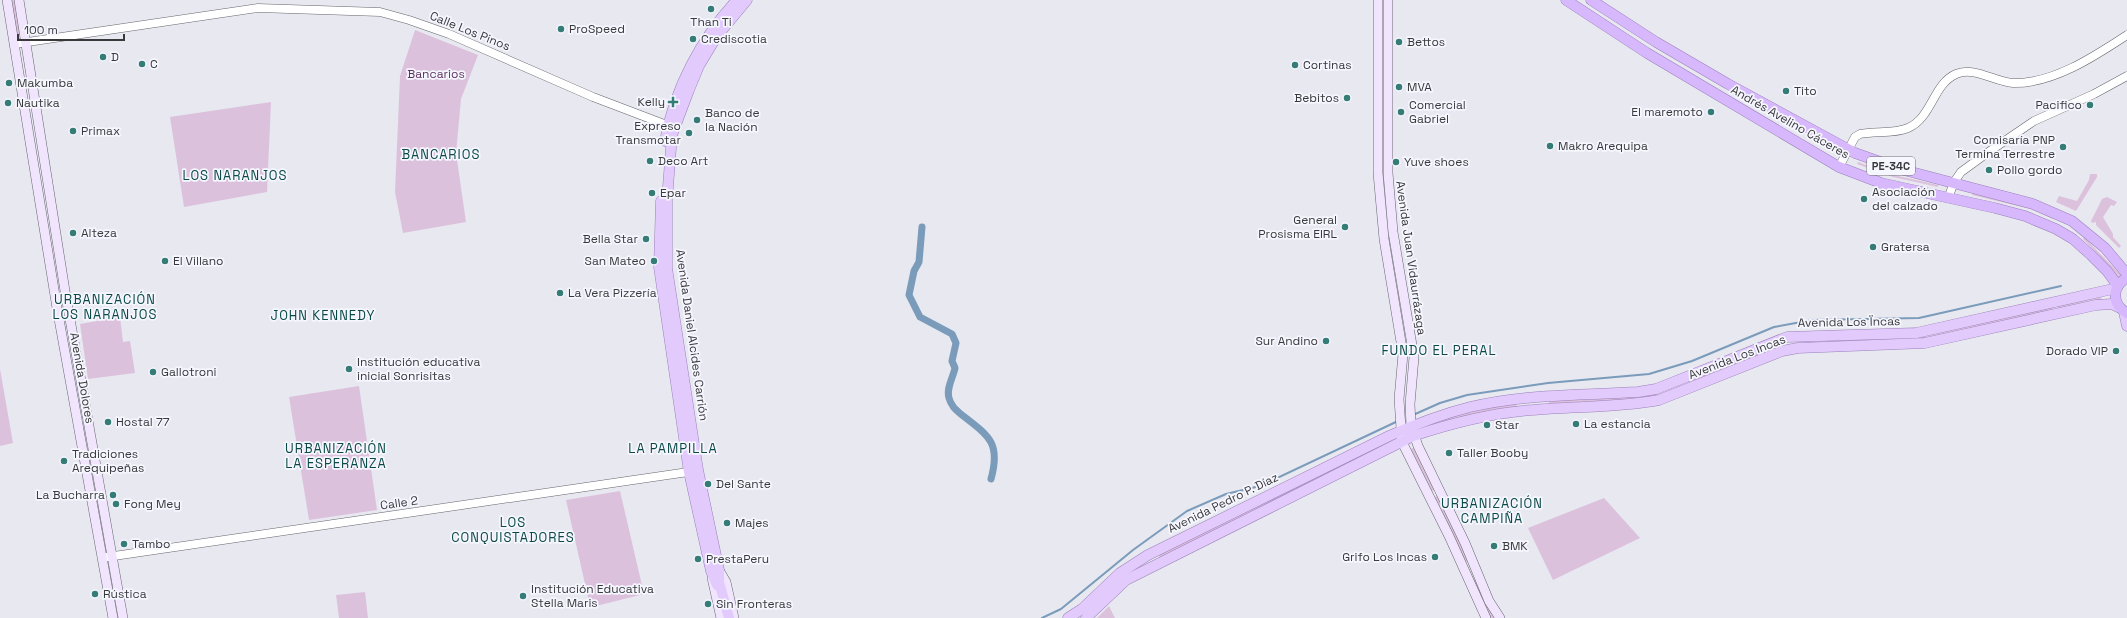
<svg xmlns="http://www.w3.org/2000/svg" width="2127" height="618" font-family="'Space Grotesk',sans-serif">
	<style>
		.green { fill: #dcc1dd }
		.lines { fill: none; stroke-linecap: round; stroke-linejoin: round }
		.stream { stroke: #7a9bba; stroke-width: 2 }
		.canal { stroke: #7a9bba; stroke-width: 7 }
		.tertiary-casing { stroke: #65656c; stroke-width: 9 }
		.secondary-casing { stroke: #65656c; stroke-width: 10 }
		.primary-casing { stroke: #9a80b9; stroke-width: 11 }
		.trunk-casing { stroke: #9a80b9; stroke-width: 11 }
		.tertiary { stroke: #fff; stroke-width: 8 }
		.secondary { stroke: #f1e5fe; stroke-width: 9 }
		.primary { stroke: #e2cafd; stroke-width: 10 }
		.trunk { stroke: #d8b8fc; stroke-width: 10 }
		.poi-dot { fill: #357c76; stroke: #f6f6ff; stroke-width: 1.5 }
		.labels { text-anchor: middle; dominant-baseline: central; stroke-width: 3.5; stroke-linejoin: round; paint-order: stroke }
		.shield { fill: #f6f6ff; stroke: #727276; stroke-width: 1 }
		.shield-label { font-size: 11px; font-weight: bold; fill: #39393c }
		.poi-label { font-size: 12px; fill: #39393c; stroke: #f6f6ff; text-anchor: start }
		.street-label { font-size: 12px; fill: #39393c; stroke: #f6f6ff }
		.park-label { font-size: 12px; fill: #5d335f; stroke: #f6f6ff }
		.neighbourhood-label { font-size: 13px; letter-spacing: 1px; fill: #0a4945; stroke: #f6f6ff }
	</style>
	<rect width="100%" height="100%" fill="#e8e8f1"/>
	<!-- green -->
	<g class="green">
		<polygon points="11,0 15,0 21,35 17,35"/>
		<polygon points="415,30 478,55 461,99 456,153 466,222 403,233 395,192 400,76"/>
		<polygon points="271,102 267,192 184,207 170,117"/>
		<polygon points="1858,162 1894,175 1938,185 1938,187 1893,177 1857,164"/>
		<polygon points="2090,174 2097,174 2097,177 2076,211 2056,202 2059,196 2077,201 2089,180"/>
		<polygon points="1973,193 2030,207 2054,218 2053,219 2030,209 1972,195"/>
		<polygon points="2107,197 2117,202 2114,206 2111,205 2103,217 2113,234 2113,237 2121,246 2119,248 2096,225 2096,222 2092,223 2091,221 2102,199"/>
		<polygon points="2084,237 2121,275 2120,278 2115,279 2098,254 2083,239"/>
		<polygon points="2101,297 2102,300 2058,310 2057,306"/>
		<polygon points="2053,307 2054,310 1930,338 1827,343 1827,339 1898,338"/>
		<polygon points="120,317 123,342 130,341 135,373 88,379 80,324"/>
		<polygon points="1769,349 1771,353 1693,384 1692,380"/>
		<polygon points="0,369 13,443 0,446"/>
		<polygon points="359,386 377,510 309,520 289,397"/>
		<polygon points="1656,392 1657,397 1630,401 1549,405 1549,400"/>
		<polygon points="1516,403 1517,407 1429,427 1428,423 1482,408"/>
		<polygon points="1389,441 1390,444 1159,559 1159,557 1160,553"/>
		<polygon points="1415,447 1436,489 1432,491 1411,449"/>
		<polygon points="620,491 644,594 592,607 590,606 566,500"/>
		<polygon points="1439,495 1468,561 1467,562 1465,561 1435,497"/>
		<polygon points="1604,498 1640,538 1553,580 1528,528"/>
		<polygon points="1476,579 1494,618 1490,618 1472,581"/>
		<polygon points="365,592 368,618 339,618 336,595"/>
		<polygon points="1109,606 1115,618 1097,618"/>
	</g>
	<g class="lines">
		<!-- stream -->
		<g class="stream">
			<polyline points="1413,415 1440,403 1467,395 1548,383 1649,374 1692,361 1774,327 1812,320 1919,318 2061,286"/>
			<polyline points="1042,618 1061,609 1133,550 1187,511 1226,494 1260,486 1398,421"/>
		</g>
		<!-- canal -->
		<path class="canal" d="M922,227L919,262L914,271L909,295L920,317L952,334L956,343L952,361L955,368C953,378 946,388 949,398C951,406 956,410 962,415C989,436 1001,443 991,479"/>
		<!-- tertiary casing -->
		<g class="tertiary-casing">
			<g id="tertiary">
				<polyline points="14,44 258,8 380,12 409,20 449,34 593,97 672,127"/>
				<path d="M1839,167L1855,137L1860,134C1876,131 1894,134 1908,128C1932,118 1933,84 1956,74C1974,66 1995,82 2013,83C2053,84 2095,56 2127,35"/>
				<polyline points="1949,196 1954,182 1961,172 1987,153 2034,121 2094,94 2127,76"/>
				<polyline points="107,557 695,471"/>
			</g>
		</g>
		<!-- secondary casing -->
		<g class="secondary-casing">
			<g id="secondary">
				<polyline points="7,0 57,308 113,618"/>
				<polyline points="19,0 65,291 123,618"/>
				<polyline points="1378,0 1378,173 1384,239 1403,354 1399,399 1402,442 1449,536 1486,618"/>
				<polyline points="1388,0 1388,173 1393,232 1414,357 1410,404 1411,426 1418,446 1465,543 1489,601 1500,618"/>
				<polyline points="719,570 726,582 734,618"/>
				<polyline points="712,578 721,618"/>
			</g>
		</g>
		<!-- primary casing -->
		<g class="primary-casing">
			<g id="primary">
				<path d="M665,141C674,90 701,38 737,0"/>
				<polyline points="661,201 659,267 689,472 711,571 717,585"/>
				<polyline points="2124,312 2127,326"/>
				<polyline points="729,618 719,582 719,570 698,470 667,268 667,200 672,135 689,90 699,66 717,36 747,0"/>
				<path d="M1068,618L1082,609L1120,573L1148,555L1389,436C1416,424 1442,414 1470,407C1524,394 1583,395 1638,392L1656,389L1787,337L1916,333L2117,288"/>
				<path d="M1086,618L1126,580L1413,436C1452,423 1490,413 1532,410C1574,406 1617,408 1659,400L1782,351L1798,348L1925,343L2096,305L2112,304L2118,307"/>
			</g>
		</g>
		<!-- trunk casing -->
		<g class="trunk-casing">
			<g id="trunk">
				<polyline points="1566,0 1647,53 1839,167 1881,183 1995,208 2025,216 2056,229 2073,239 2091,255 2107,271 2118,286"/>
				<polyline points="1591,0 1656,42 1728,84 1855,153 1900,169 2033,204 2072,221 2105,248 2127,274"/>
				<path d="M2127,278C2111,286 2112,305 2127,313"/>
			</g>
		</g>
		<!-- tertiary -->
		<use href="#tertiary" class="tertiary"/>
		<!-- secondary -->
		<use href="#secondary" class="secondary"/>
		<!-- primary -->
		<use href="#primary" class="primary"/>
		<!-- trunk -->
		<use href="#trunk" class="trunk"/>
	</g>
	<!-- markers -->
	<g class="poi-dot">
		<circle cx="711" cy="9" r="4"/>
		<circle cx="561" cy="29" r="4"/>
		<circle cx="693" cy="39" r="4"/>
		<circle cx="1399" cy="42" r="4"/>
		<circle cx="103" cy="57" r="4"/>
		<circle cx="142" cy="64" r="4"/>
		<circle cx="1295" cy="65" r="4"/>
		<circle cx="9" cy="83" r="4"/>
		<circle cx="1399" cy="87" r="4"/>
		<circle cx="1786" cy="91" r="4"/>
		<circle cx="1347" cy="98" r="4"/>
		<path d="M671 96h4v4h4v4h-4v4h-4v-4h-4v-4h4z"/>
		<circle cx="8" cy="103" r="4"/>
		<circle cx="2090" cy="105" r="4"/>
		<circle cx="1401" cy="112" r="4"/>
		<circle cx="1711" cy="112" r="4"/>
		<circle cx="697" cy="120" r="4"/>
		<circle cx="73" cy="131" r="4"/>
		<circle cx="689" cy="133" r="4"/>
		<circle cx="1550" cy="146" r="4"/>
		<circle cx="2063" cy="147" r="4"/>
		<circle cx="650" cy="161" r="4"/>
		<circle cx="1396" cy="162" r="4"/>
		<circle cx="1989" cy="170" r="4"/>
		<circle cx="652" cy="193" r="4"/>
		<circle cx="1864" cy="199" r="4"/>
		<circle cx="1345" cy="227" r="4"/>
		<circle cx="73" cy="233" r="4"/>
		<circle cx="646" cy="239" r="4"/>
		<circle cx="1873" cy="247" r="4"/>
		<circle cx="165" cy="261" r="4"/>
		<circle cx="654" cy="261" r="4"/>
		<circle cx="560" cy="293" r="4"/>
		<circle cx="1326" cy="341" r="4"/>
		<circle cx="2116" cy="351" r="4"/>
		<circle cx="349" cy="369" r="4"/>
		<circle cx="153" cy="372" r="4"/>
		<circle cx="108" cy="422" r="4"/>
		<circle cx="1576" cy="424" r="4"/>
		<circle cx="1487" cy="425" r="4"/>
		<circle cx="1449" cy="453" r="4"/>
		<circle cx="64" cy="461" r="4"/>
		<circle cx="708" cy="484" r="4"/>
		<circle cx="113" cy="495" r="4"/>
		<circle cx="116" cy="504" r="4"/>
		<circle cx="727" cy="523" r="4"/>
		<circle cx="124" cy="544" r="4"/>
		<circle cx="1494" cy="546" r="4"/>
		<circle cx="1435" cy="557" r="4"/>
		<circle cx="698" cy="559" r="4"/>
		<circle cx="95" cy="594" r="4"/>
		<circle cx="523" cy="596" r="4"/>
		<circle cx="708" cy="604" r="4"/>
	</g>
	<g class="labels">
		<!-- shield labels -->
		<rect class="shield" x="1867" y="157" width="48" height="18" rx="3"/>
		<g class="shield-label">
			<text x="1891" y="166">PE-34C</text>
		</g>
		<!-- poi labels -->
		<g class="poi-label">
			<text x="711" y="22" text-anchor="middle">Than Ti</text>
			<text x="569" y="29">ProSpeed</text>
			<text x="701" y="39">Crediscotia</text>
			<text x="1407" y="42">Bettos</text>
			<text x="111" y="57">D</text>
			<text x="150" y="64">C</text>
			<text x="1303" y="65">Cortinas</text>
			<text x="17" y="83">Makumba</text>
			<text x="1407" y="87">MVA</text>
			<text x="1794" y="91">Tito</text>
			<text x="1339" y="98" text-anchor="end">Bebitos</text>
			<text x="665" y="102" text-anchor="end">Kelly</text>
			<text x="16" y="103">Nautika</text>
			<text x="1409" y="105">Comercial<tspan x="1409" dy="14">Gabriel</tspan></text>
			<text x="2082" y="105" text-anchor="end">Pacifico</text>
			<text x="1703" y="112" text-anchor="end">El maremoto</text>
			<text x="705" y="113">Banco de<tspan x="705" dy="14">la Nación</tspan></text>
			<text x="681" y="126" text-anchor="end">Expreso<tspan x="681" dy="14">Transmotar</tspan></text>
			<text x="81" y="131">Primax</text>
			<text x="2055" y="140" text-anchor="end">Comisaría PNP<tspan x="2055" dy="14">Termina Terrestre</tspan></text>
			<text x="1558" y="146">Makro Arequipa</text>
			<text x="658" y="161">Deco Art</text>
			<text x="1404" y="162">Yuve shoes</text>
			<text x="1997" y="170">Pollo gordo</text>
			<text x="1872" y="192">Asociación<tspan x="1872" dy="14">del calzado</tspan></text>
			<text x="660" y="193">Epar</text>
			<text x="1337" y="220" text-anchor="end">General<tspan x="1337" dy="14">Prosisma EIRL</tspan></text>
			<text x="81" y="233">Alteza</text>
			<text x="638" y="239" text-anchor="end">Bella Star</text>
			<text x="1881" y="247">Gratersa</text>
			<text x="173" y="261">El Villano</text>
			<text x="646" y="261" text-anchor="end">San Mateo</text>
			<text x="568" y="293">La Vera Pizzería</text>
			<text x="1318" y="341" text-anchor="end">Sur Andino</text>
			<text x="2108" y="351" text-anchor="end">Dorado VIP</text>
			<text x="357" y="362">Institución educativa<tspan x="357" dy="14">inicial Sonrisitas</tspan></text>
			<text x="161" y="372">Gallotroni</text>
			<text x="116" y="422">Hostal 77</text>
			<text x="1584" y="424">La estancia</text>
			<text x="1495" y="425">Star</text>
			<text x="1457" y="453">Taller Booby</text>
			<text x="72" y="454">Tradiciones<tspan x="72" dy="14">Arequipeñas</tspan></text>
			<text x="716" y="484">Del Sante</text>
			<text x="105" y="495" text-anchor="end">La Bucharra</text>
			<text x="124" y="504">Fong Mey</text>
			<text x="735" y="523">Majes</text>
			<text x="132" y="544">Tambo</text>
			<text x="1502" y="546">BMK</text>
			<text x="1427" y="557" text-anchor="end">Grifo Los Incas</text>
			<text x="706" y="559">PrestaPeru</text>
			<text x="531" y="589">Institución Educativa<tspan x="531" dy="14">Stella Maris</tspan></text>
			<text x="103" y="594">Rústica</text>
			<text x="716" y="604">Sin Fronteras</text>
		</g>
		<!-- street labels -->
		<g class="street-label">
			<text transform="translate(470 31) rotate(22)">Calle Los Pinos</text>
			<text transform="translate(1790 122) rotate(30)">Andrés Avelino Cáceres</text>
			<text transform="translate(1411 258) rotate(82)">Avenida Juan Vidaurrázaga</text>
			<text transform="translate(1849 322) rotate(-1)">Avenida Los Ïncas</text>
			<text transform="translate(692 335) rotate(82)">Avenida Daniel Alcides Carrión</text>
			<text transform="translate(1737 357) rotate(-21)">Avenida Los Incas</text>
			<text transform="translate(82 378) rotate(80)">Avenida Dolores</text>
			<text transform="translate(399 503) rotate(-8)">Calle 2</text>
			<text transform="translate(1223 503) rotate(-26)">Avenida Pedro P. Díaz</text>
		</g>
		<!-- park labels -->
		<g class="park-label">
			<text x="436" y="74">Bancarios</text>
		</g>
		<!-- neighbourhood labels -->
		<g class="neighbourhood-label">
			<text x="441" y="154">BANCARIOS</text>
			<text x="235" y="175">LOS NARANJOS</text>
			<text x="105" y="299">URBANIZACIÓN<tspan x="105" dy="15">LOS NARANJOS</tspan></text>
			<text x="323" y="315">JOHN KENNEDY</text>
			<text x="1439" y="350">FUNDO EL PERAL</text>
			<text x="336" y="448">URBANIZACIÓN<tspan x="336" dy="15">LA ESPERANZA</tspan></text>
			<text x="673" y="448">LA PAMPILLA</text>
			<text x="1492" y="503">URBANIZACIÓN<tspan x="1492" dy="15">CAMPIÑA</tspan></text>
			<text x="513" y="522">LOS<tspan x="513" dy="15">CONQUISTADORES</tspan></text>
		</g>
	</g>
	<!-- scale -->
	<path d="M18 34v6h106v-6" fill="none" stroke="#39393c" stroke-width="2"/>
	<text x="24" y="34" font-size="12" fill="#39393c" stroke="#f6f6ff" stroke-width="3" paint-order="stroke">100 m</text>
</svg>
